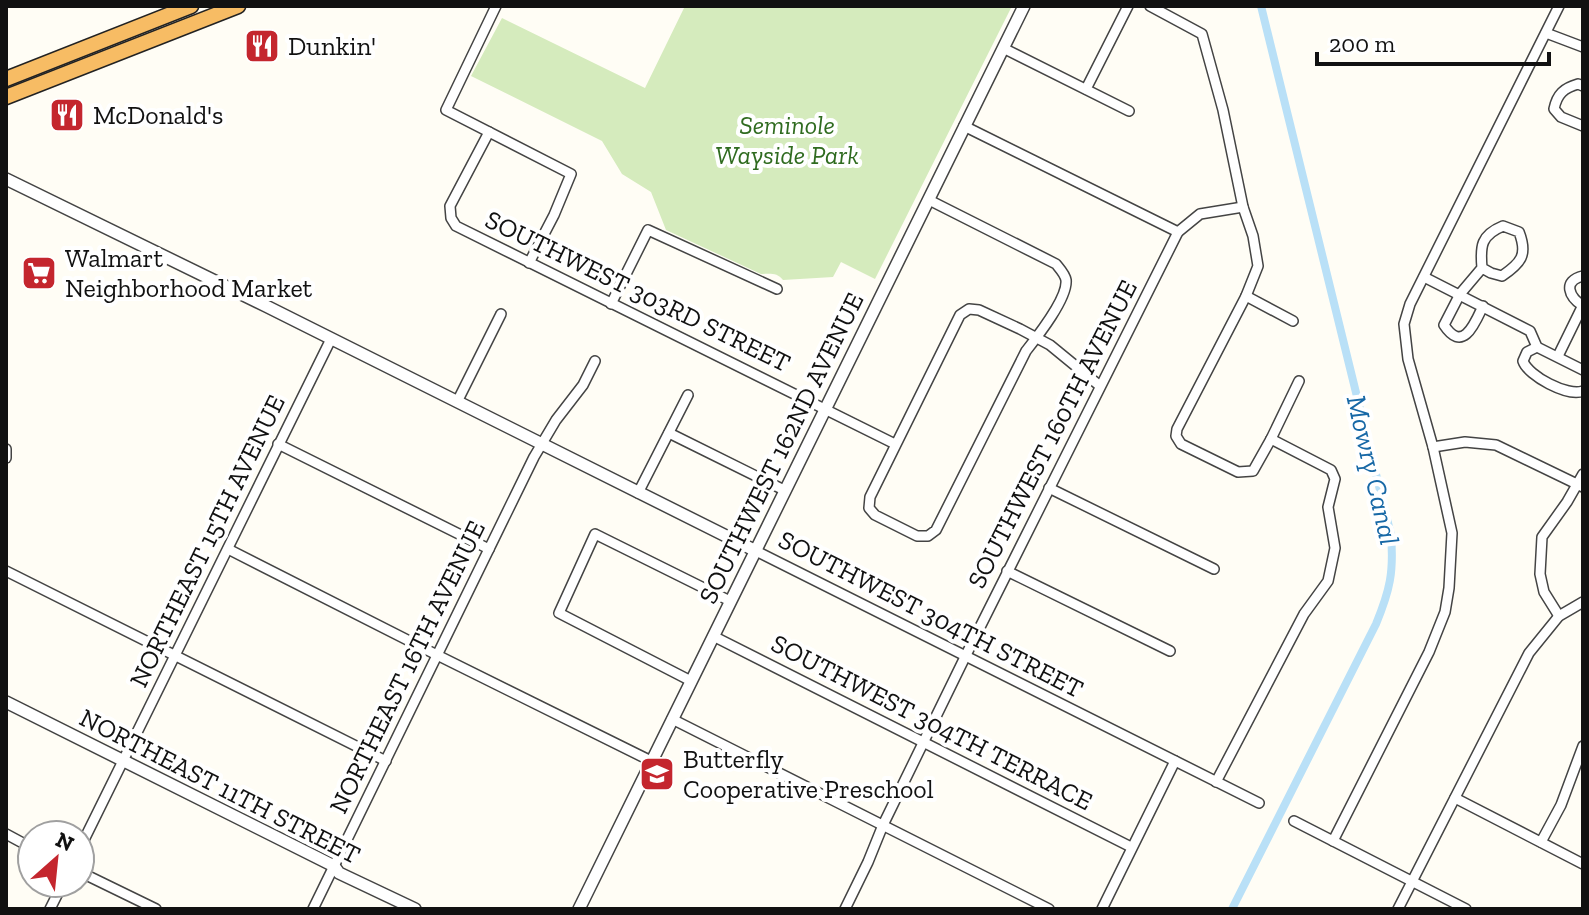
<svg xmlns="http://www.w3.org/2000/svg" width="1589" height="915" font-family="'Zilla Slab',serif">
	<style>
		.green { fill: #d5ebbd }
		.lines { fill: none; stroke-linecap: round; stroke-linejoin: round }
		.canal { stroke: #b9e0f7; stroke-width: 8 }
		.minor-casing { stroke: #444; stroke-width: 12 }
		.tertiary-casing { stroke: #444; stroke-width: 14 }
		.trunk-casing { stroke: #222; stroke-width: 17 }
		.minor { stroke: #fff; stroke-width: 9 }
		.tertiary { stroke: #fff; stroke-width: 11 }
		.trunk { stroke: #f7bc64; stroke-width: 14 }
		.labels { text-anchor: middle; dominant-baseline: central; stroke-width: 8; stroke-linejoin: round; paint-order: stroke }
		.poi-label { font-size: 26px; fill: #111; stroke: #fff; text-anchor: start }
		.park-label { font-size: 26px; font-style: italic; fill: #2f6b1f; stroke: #fff }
		.street-label { font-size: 26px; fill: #111; stroke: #fff }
		.water-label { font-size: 28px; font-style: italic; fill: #1768a6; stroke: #fff }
	</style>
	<rect width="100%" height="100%" fill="#fffdf5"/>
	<!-- green -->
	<path class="green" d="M685,6H1012L875,279L841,262L833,277L783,280C777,272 769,274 761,274L666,230L651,192L622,174L602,141L471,76L502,18L645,88Z"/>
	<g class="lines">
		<!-- canal -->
		<path class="canal" d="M1232,909L1376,624C1390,590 1394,572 1391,535L1261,6"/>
		<!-- minor casing -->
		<g class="minor-casing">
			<g id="minor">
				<polyline points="496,6 446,110 571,174 554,215 529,263"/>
				<polyline points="1150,6 1202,34 1223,110 1243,207 1253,236 1258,266 1246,296 1177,429 1176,436 1181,444 1238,472 1253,471 1271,439 1299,381"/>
				<polyline points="1546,33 1583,47"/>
				<polyline points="1003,48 1129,111"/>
				<path d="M1583,86L1578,84C1564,88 1557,94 1554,109L1561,117L1583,126"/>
				<polyline points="1086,89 1128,6"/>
				<polyline points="964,126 1178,232"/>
				<polyline points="489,132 450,206 451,218 456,226 895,444"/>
				<path d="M929,200L1056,264C1060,269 1065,274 1066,280C1068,298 1037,337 1026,351L936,530L928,536H917L875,515L869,508L870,497L960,315L969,309L979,310L1020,329L1050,345L1100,386"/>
				<path d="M1482,268L1491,273L1502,276C1521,263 1528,255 1519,232L1503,226C1481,235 1480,246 1482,268L1460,294L1444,325C1463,354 1475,323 1483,306"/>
				<path d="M1583,276C1562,281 1569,297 1583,306"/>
				<polyline points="1424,277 1530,331 1537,347 1583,370"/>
				<polyline points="1246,296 1293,321"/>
				<polyline points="611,304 648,230 777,289"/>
				<path d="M1537,347L1527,352L1523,361C1528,376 1568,397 1583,391"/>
				<polyline points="1558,356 1583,305"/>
				<polyline points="457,402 501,314"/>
				<polyline points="669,433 784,490"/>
				<polyline points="278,444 489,549"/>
				<polyline points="1433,447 1465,442 1496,445 1583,487"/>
				<polyline points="6,458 6,449"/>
				<polyline points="1049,488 1214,569"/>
				<polyline points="638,493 688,395"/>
				<polyline points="228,549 437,655 651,761"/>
				<polyline points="754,550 1259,803"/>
				<polyline points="6,571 386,761"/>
				<polyline points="1007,571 1170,651"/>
				<polyline points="1559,616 1544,592 1540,574 1542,537 1567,502 1583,474"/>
				<polyline points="713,636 1131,847"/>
				<polyline points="691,681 559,613 595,534 730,601"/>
				<polyline points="672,719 1049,909"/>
				<polyline points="1216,782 1304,614 1328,581 1335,548 1328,507 1335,479 1331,470 1271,439"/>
				<polyline points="1455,798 1583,864"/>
				<polyline points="1294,821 1466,909"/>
				<polyline points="6,834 32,848"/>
				<polyline points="1333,841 1429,652 1445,612 1449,588 1452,533 1433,447 1408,359 1404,324 1410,304 1559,6"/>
				<polyline points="1541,842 1561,805 1583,746"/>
				<polyline points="80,848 331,339"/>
				<polyline points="80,872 156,909"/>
				<polyline points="50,909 63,883"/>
				<polyline points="313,909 534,457 556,420 583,385 595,361"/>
				<polyline points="845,909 868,862 883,825 966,655 1178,232 1200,214 1243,207"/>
				<polyline points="1102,909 1175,761"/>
				<polyline points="1398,909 1529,653 1559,616 1583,602"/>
			</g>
		</g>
		<!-- tertiary casing -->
		<g class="tertiary-casing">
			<g id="tertiary">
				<polyline points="6,179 266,306 754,550"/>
				<polyline points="6,702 334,866 339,873 415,909"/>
				<polyline points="579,909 1024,6"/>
			</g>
		</g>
		<!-- trunk casing -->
		<g class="trunk-casing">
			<g id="trunk">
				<polyline points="6,79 191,6"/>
				<polyline points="6,97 238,6"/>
			</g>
		</g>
		<!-- minor -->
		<use href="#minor" class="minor"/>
		<!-- tertiary -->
		<use href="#tertiary" class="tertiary"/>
		<!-- trunk -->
		<use href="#trunk" class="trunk"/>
	</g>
	<!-- icons -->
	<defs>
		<g id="restaurant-square" transform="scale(1.8)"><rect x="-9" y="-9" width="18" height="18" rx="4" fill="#c4262e" stroke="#fff"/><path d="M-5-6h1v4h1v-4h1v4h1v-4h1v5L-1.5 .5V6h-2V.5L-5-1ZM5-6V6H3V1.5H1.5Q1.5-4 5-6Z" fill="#fff"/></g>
		<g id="supermarket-square" transform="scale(1.8)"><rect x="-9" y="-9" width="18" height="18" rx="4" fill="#c4262e" stroke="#fff"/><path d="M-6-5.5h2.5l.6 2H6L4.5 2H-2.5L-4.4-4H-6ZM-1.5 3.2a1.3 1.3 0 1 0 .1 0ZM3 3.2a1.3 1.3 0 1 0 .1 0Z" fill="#fff"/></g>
		<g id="school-square" transform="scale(1.8)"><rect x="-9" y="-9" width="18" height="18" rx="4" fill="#c4262e" stroke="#fff"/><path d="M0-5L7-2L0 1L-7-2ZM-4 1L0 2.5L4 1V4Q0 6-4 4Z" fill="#fff"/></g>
	</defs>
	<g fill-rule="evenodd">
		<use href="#restaurant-square" x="262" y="46"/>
		<use href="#restaurant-square" x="67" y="115"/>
		<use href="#supermarket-square" x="39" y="273"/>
		<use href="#school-square" x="657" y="774"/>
	</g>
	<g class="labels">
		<!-- poi labels -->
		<g class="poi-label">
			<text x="288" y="46">Dunkin'</text>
			<text x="93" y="115">McDonald's</text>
			<text x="65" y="258">Walmart<tspan x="65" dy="30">Neighborhood Market</tspan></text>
			<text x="683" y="759">Butterfly<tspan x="683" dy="30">Cooperative Preschool</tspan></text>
		</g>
		<!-- park labels -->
		<g class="park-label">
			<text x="787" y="125">Seminole<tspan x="787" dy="30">Wayside Park</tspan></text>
		</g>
		<!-- street labels -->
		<g class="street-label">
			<text transform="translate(638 291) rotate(26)">SOUTHWEST 303RD STREET</text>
			<text transform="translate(1052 434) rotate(-63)">SOUTHWEST 160TH AVENUE</text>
			<text transform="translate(781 448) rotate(-64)">SOUTHWEST 162ND AVENUE</text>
			<text transform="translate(207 541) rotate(-64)">NORTHEAST 15TH AVENUE</text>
			<text transform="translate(931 614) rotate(27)">SOUTHWEST 304TH STREET</text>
			<text transform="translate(407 667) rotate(-64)">NORTHEAST 16TH AVENUE</text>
			<text transform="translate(932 722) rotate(27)">SOUTHWEST 304TH TERRACE</text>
			<text transform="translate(220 786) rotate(27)">NORTHEAST 11TH STREET</text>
		</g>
		<!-- water labels -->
		<g class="water-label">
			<text transform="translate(1373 470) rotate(77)">Mowry Canal</text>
		</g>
	</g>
	<!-- border -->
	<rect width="1589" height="915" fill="none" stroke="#111111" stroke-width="16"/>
	<!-- north arrow -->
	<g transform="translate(56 859) rotate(27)"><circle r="38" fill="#ffffff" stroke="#a0a0a0" stroke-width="2"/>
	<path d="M0-6L14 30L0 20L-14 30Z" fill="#c4262e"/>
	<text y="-12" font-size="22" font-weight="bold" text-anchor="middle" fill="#111111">N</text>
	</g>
	<!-- scale -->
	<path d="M1317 52v12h232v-12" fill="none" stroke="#111111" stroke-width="4"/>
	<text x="1329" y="52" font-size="24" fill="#111111" stroke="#ffffff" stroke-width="6" paint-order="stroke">200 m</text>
</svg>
